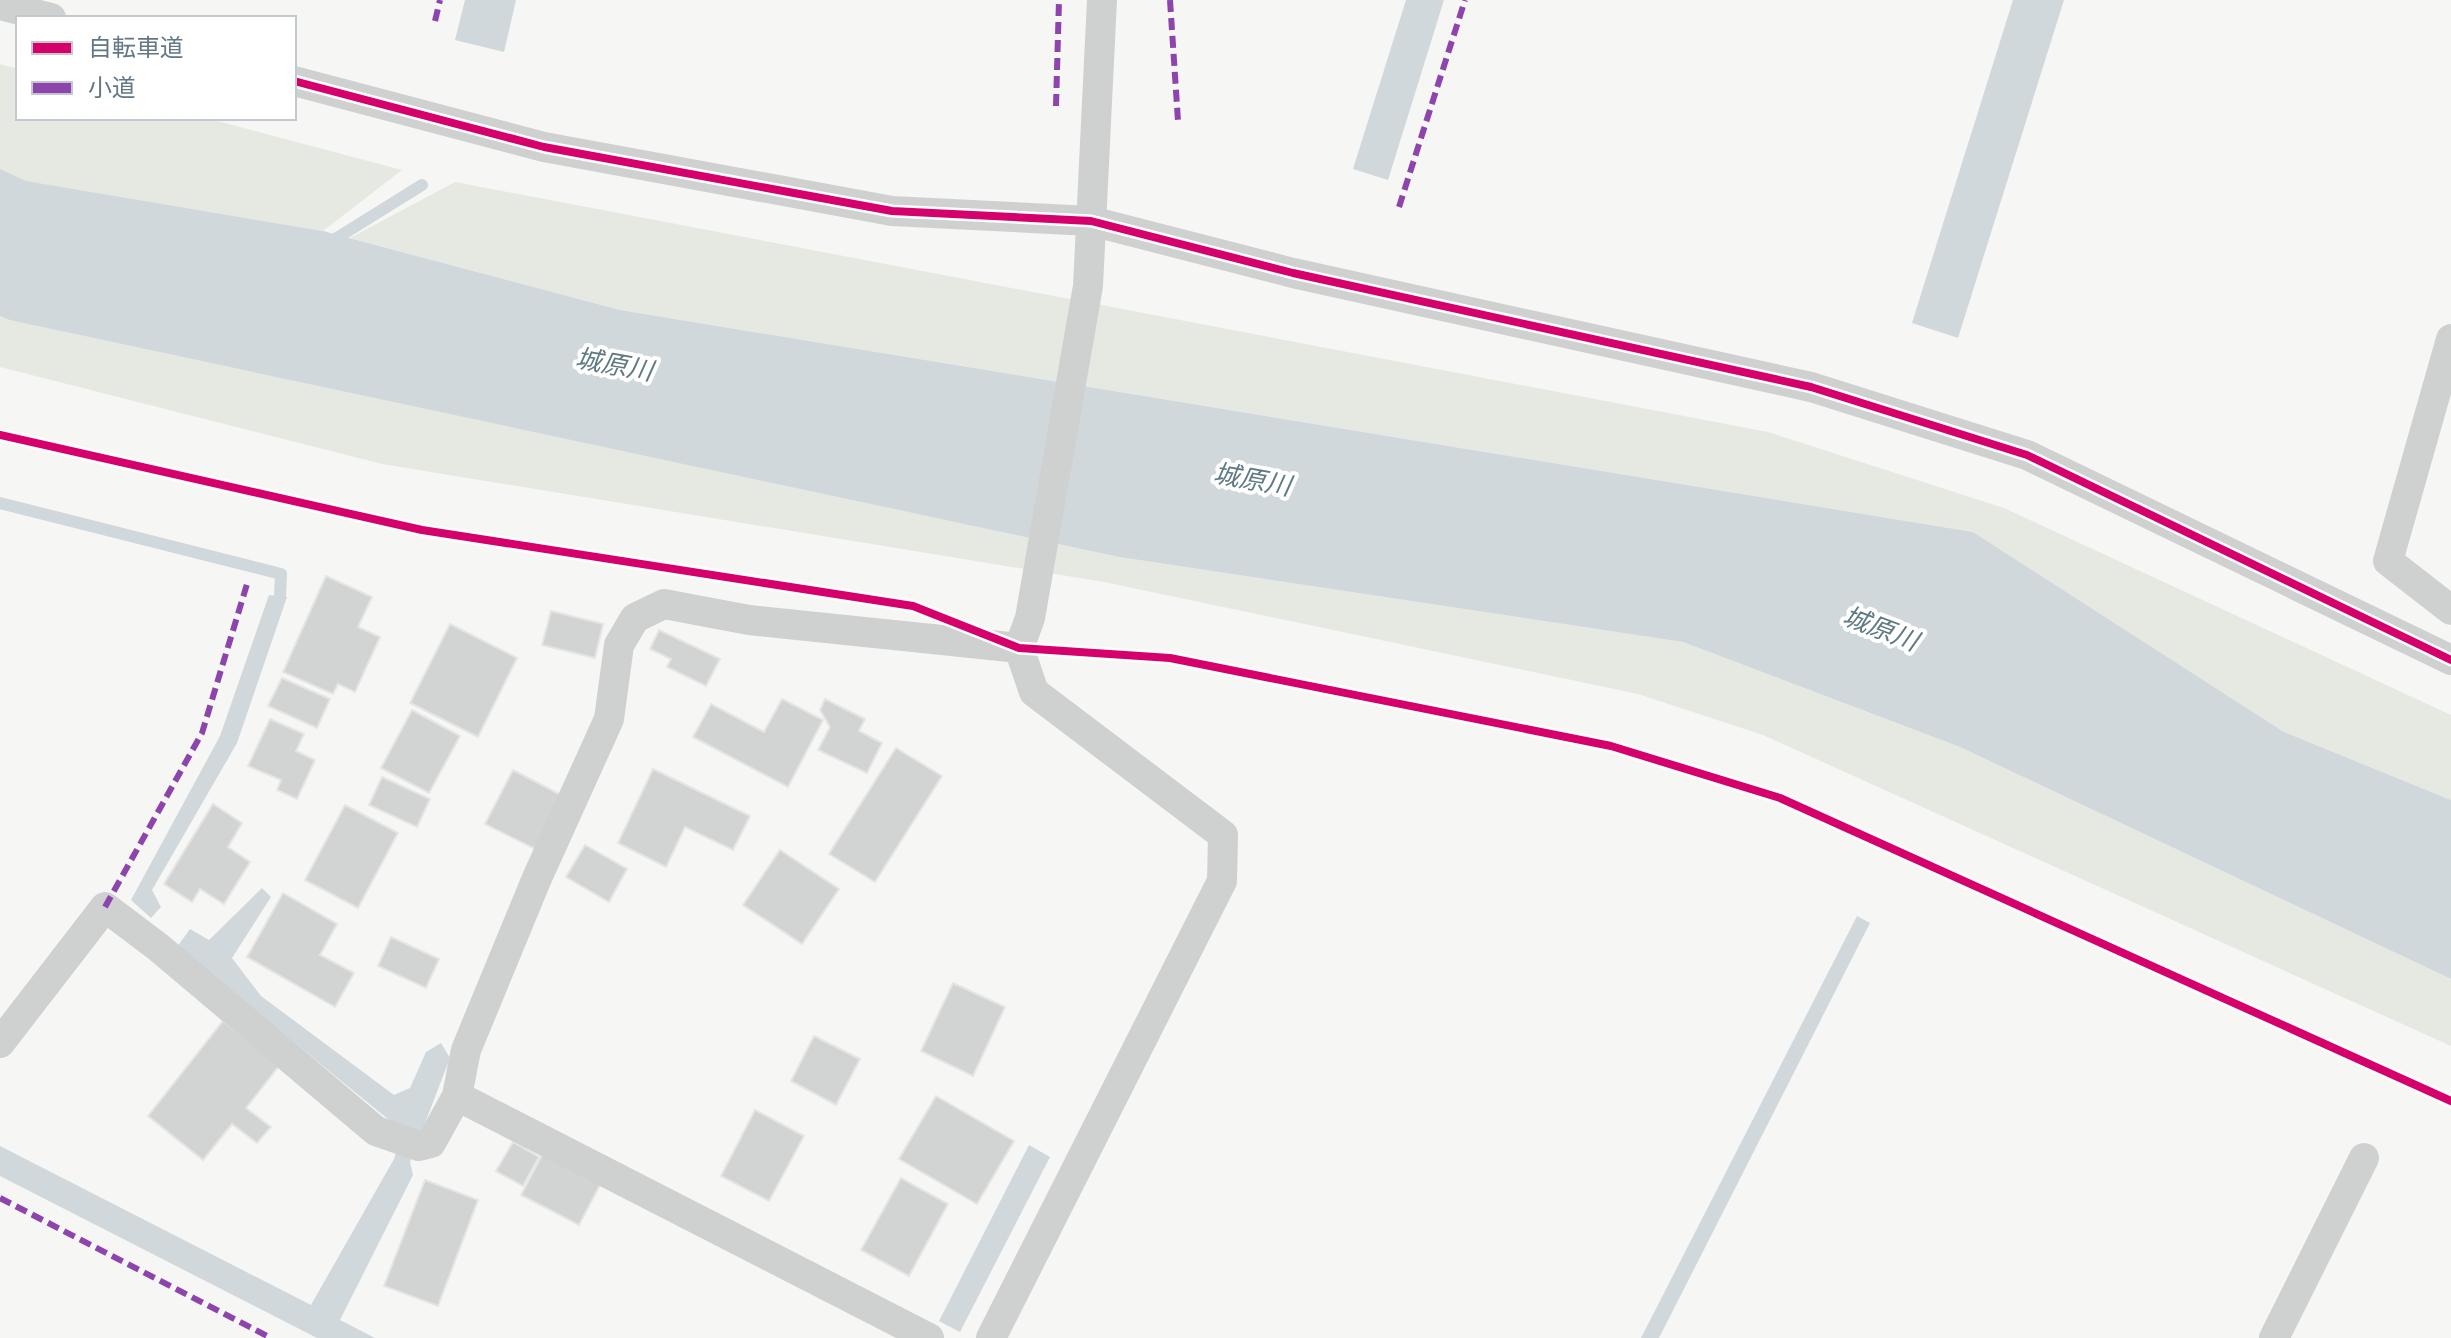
<svg xmlns="http://www.w3.org/2000/svg" width="2451" height="1338" font-family="'Sofia Sans Condensed','Noto Sans JP',sans-serif">
	<style>
		.green { fill: #e6e9e2 }
		.water { fill: #d0d8db }
		.lines { fill: none; stroke-linecap: round; stroke-linejoin: round }
		.stream { stroke: #d0d8db; stroke-width: 12 }
		.building { fill: #d2d3d3; stroke: #e5e5e4; stroke-width: 2 }
		.path { stroke: #cccdce; stroke-width: 5; stroke-dasharray: 4 4; stroke-linecap: butt }
		.street { stroke: #cfd1d1; stroke-width: 30 }
		.quiet { stroke: #8e44ad; stroke-width: 6; stroke-dasharray: 12 6; stroke-linecap: butt }
		.cycleway-casing { stroke: #fff; stroke-width: 13 }
		.cycleway { stroke: #d6006c; stroke-width: 8 }
		.labels { text-anchor: middle; dominant-baseline: central; stroke-width: 8; stroke-linejoin: round; paint-order: stroke }
		.water-label { font-size: 26px; font-style: italic; fill: #5f7a83; stroke: #fff }
	</style>
	<rect width="100%" height="100%" fill="#f6f6f4"/>
	<!-- green -->
	<g class="green">
		<polygon points="0,64 18,69 18,118 206,118 402,170 323,231 25,181 0,169"/>
		<polygon points="455,182 1768,432 2004,508 2451,715 2451,800 2284,732 1973,532 620,310 350,238"/>
		<polygon points="0,316 1119,557 1683,642 1960,747 2451,979 2451,1046 1763,735 1638,694 1104,582 382,464 0,367"/>
	</g>
	<!-- water -->
	<g class="water">
		<polygon points="465,0 516,0 504,52 455,40"/>
		<polygon points="1406,0 1444,0 1388,180 1353,169"/>
		<polygon points="2013,0 2064,0 1958,338 1912,323"/>
		<polygon points="0,169 26,181 323,231 620,310 1973,532 2284,732 2451,800 2451,979 1960,747 1683,642 1119,557 10,320 0,316"/>
		<polygon points="269,595 287,597 237,743 152,890 161,907 151,918 131,900 220,736"/>
		<polygon points="262,888 271,897 232,958 261,996 394,1095 410,1088 426,1052 441,1043 450,1058 410,1162 413,1175 340,1320 375,1338 317,1338 0,1176 0,1146 311,1305 394,1159 404,1126 394,1124 177,947 190,929 209,940"/>
		<polygon points="1857,916 1870,923 1659,1338 1641,1338"/>
		<polygon points="1029,1145 1050,1157 960,1332 939,1321"/>
	</g>
	<g class="lines">
		<!-- stream -->
		<g class="stream">
			<polyline points="331,247 332,241 422,185"/>
			<polyline points="0,503 281,574 280,596"/>
		</g>
	</g>
	<!-- building -->
	<g class="building">
		<polygon points="326,576 372,597 358,627 380,637 355,692 338,684 333,694 283,672"/>
		<polygon points="551,611 603,624 595,658 542,645"/>
		<polygon points="450,624 517,658 478,737 410,703"/>
		<polygon points="659,630 720,659 706,686 667,667 671,659 650,649"/>
		<polygon points="282,678 330,699 317,728 268,706"/>
		<polygon points="782,699 823,720 788,787 693,737 711,704 764,732"/>
		<polygon points="825,699 865,719 859,731 882,743 867,773 818,750 830,727 820,710"/>
		<polygon points="412,710 460,736 429,793 381,768"/>
		<polygon points="270,719 304,734 296,751 315,760 297,799 277,790 281,780 248,766"/>
		<polygon points="896,748 942,776 875,882 829,854"/>
		<polygon points="653,769 750,816 733,850 685,827 666,867 618,843"/>
		<polygon points="513,770 565,797 537,850 485,824"/>
		<polygon points="382,777 430,799 417,827 369,805"/>
		<polygon points="213,804 242,823 228,847 250,862 224,904 200,889 192,902 164,884"/>
		<polygon points="345,805 398,833 358,908 305,880"/>
		<polygon points="585,845 627,869 609,902 566,877"/>
		<polygon points="780,850 839,889 802,944 743,905"/>
		<polygon points="283,893 337,924 320,955 354,973 335,1007 247,957"/>
		<polygon points="391,937 439,959 426,988 378,966"/>
		<polygon points="953,983 1005,1007 973,1076 921,1051"/>
		<polygon points="223,1021 279,1066 246,1108 271,1127 257,1143 232,1124 203,1160 148,1116"/>
		<polygon points="814,1036 860,1059 836,1105 791,1081"/>
		<polygon points="936,1096 1014,1141 977,1204 899,1159"/>
		<polygon points="755,1110 804,1136 769,1201 721,1176"/>
		<polygon points="513,1142 539,1157 523,1186 496,1171"/>
		<polygon points="544,1151 602,1181 579,1225 521,1195"/>
		<polygon points="901,1178 948,1204 909,1276 861,1250"/>
		<polygon points="425,1180 478,1200 438,1306 384,1286"/>
	</g>
	<g class="lines">
		<!-- path -->
		<g class="path">
			<polyline points="0,435 422,530 661,567"/>
			<polyline points="743,580 764,583"/>
			<polyline points="1057,650 1170,658 1611,746 1780,798 2451,1101"/>
		</g>
		<!-- street -->
		<g class="street">
			<polyline points="0,5 51,18"/>
			<polyline points="294,81 544,147 892,211 1091,221 1293,273 1811,387 2027,455 2451,660"/>
			<polyline points="2451,339 2388,561 2451,610"/>
			<polyline points="0,1043 105,907 158,947 376,1131 419,1146 431,1143 457,1096 466,1050 537,878 609,719 619,645 635,618 664,604 749,620 1019,648"/>
			<polyline points="457,1096 929,1338"/>
			<polyline points="991,1338 1222,881 1223,835 1034,692 1019,648 1030,618 1088,286 1102,0"/>
			<polyline points="2274,1338 2364,1158"/>
		</g>
		<!-- quiet -->
		<g class="quiet">
			<polyline points="1170,0 1178,121"/>
			<polyline points="435,21 440,0"/>
			<polyline points="1056,106 1059,0"/>
			<polyline points="1399,207 1465,0"/>
			<polyline points="105,907 202,733 247,584"/>
			<polyline points="0,1198 271,1338"/>
		</g>
		<!-- cycleway casing -->
		<g class="cycleway-casing">
			<g id="cycleway">
				<polyline points="294,81 544,147 892,211 1091,221 1293,273 1811,387 2027,455 2451,660"/>
				<polyline points="0,435 422,530 913,606 1019,648 1170,658 1611,746 1780,798 2451,1101"/>
			</g>
		</g>
		<!-- cycleway -->
		<use href="#cycleway" class="cycleway"/>
	</g>
	<g class="labels">
		<!-- water labels -->
		<g class="water-label">
			<text transform="translate(614 366) rotate(10)">城原川</text>
			<text transform="translate(1252 481) rotate(10)">城原川</text>
			<text transform="translate(1880 630) rotate(21)">城原川</text>
		</g>
	</g>
	<!-- legend -->
	<rect x="16" y="16" width="280" height="104" fill="#ffffff" stroke="#c1c9cf" stroke-width="2"/>
	<rect x="32" y="42" width="40" height="12" fill="#d6006c" stroke="#c1c9cf" stroke-width="2"/>
	<text x="88" y="56" font-size="24" fill="#637887">自転車道</text>
	<rect x="32" y="82" width="40" height="12" fill="#8e44ad" stroke="#c1c9cf" stroke-width="2"/>
	<text x="88" y="96" font-size="24" fill="#637887">小道</text>
</svg>
